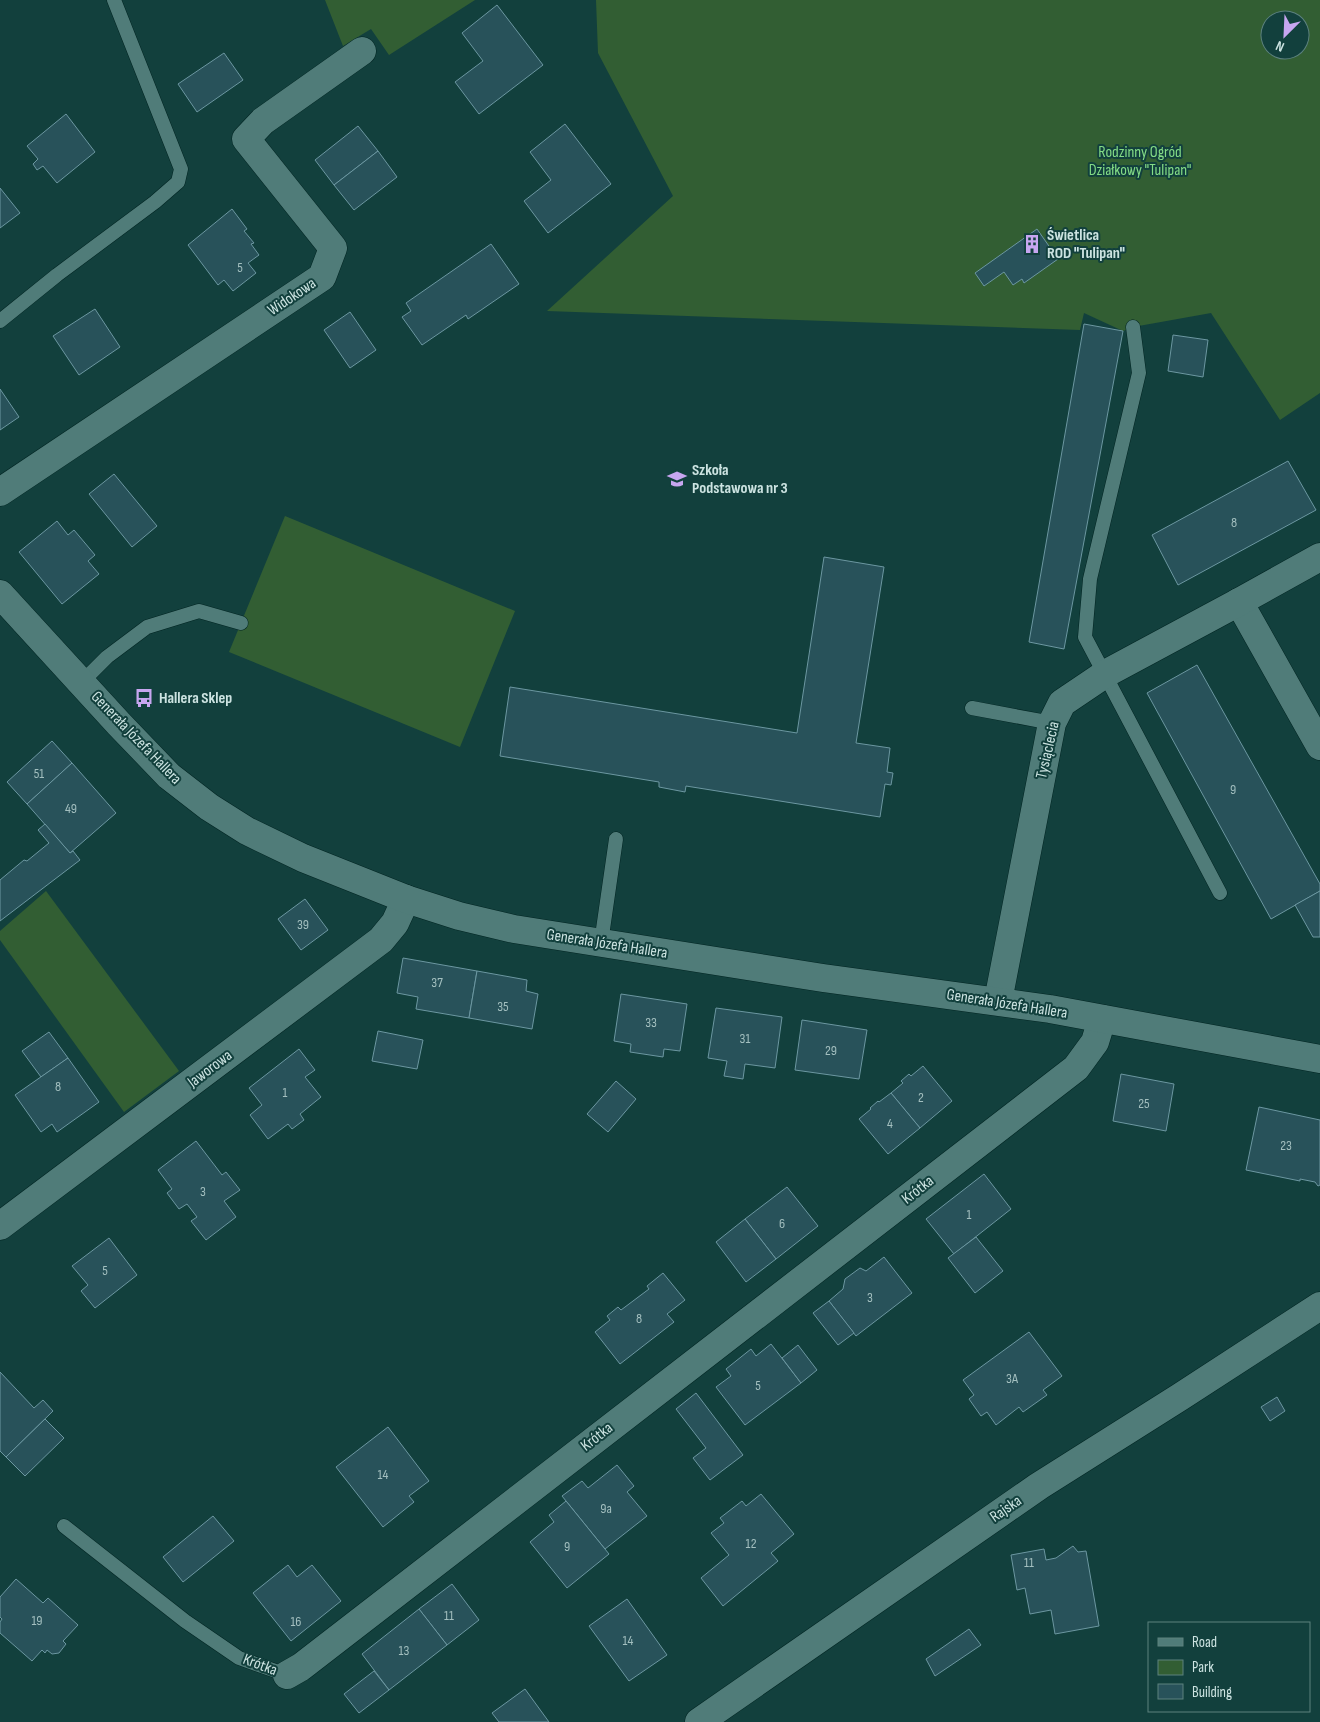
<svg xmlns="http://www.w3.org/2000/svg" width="1320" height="1722" font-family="'Sofia Sans Condensed',sans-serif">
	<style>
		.green { fill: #325e33; fill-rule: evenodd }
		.building { fill: #28525a; stroke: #6c97a1 }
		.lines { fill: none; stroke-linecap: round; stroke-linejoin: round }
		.lane-casing { stroke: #022523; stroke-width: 15 }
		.street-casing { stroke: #022523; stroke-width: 29 }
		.secondary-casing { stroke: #022523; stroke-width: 29 }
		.lane { stroke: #507c79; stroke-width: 14 }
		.street { stroke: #507c79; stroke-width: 28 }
		.secondary { stroke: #507c79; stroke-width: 28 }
		.labels { text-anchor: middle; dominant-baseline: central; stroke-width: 4; stroke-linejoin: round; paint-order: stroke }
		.number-label { font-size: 14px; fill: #a3bfbf }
		.park-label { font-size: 16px; fill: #84db86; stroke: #12403d }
		.poi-label { font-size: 16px; font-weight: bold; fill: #cce3e1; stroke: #12403d; text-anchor: start }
		.street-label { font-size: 16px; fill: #cce3e1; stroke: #12403d }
	</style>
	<rect width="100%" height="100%" fill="#12403d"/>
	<!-- green -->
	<g class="green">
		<polygon points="325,0 475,0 389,55 371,29 343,46"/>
		<path d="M596,0H1320V393L1280,420L1211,313L1133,327L1123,331L1084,313L1080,330L547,311L673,196L598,53ZM1270,20H1300V50H1270Z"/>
		<polygon points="285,516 515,611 460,747 229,652"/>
		<polygon points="46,891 179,1071 124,1112 0,940 0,931"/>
	</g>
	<!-- building -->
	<g class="building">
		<polygon points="497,5 543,65 479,114 455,82 483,61 462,33"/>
		<polygon points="224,53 243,80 197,112 178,84"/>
		<polygon points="66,114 95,152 57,183 43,166 37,170 33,164 38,159 27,146"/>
		<polygon points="565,124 611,184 548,233 524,201 551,180 530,152"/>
		<polygon points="358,126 378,151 334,185 315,160"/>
		<polygon points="378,151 397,177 354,210 334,185"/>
		<polygon points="0,188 20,213 0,228"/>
		<polygon points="232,209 247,229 244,231 254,243 251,244 259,255 248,263 256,273 233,291 224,280 218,285 188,245"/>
		<polygon points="1037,229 1058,259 1024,283 1022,279 1013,285 1004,272 984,286 975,273"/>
		<polygon points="491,244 519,284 468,319 466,315 422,345 402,317 411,311 406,303"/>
		<polygon points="95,309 120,347 79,375 53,336"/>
		<polygon points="350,312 376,350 350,368 324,330"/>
		<polygon points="1084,324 1123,331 1064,649 1029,642"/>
		<polygon points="1173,335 1208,340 1203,377 1168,371"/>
		<polygon points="0,389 19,417 0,430"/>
		<polygon points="1288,461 1316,510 1178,585 1152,535"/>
		<polygon points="114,474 157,526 132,547 89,494"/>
		<polygon points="57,521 68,535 74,530 95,555 88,561 99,574 62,604 19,552"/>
		<polygon points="824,557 884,567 856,743 890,748 887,772 893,773 891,785 885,784 880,817 686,786 685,792 659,787 659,782 500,756 510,687 797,733"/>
		<polygon points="1197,665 1320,884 1320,891 1271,919 1147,693"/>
		<polygon points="52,741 72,763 27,804 7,782"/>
		<polygon points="72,763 116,813 70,853 27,804"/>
		<polygon points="45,824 70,853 73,851 80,860 0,921 0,880 24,860 27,861 49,843 38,830"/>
		<polygon points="1320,891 1320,937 1313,937 1295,905"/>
		<polygon points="305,899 328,930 301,950 278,919"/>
		<polygon points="403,958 477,971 469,1018 416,1009 418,997 397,993"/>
		<polygon points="477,971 527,980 526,991 538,994 532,1029 469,1018"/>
		<polygon points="621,994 687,1004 680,1051 664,1049 663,1057 630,1052 631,1044 614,1041"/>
		<polygon points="716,1008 782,1017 775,1068 745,1064 743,1079 724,1076 727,1061 708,1058"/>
		<polygon points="802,1020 867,1030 859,1079 795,1070"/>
		<polygon points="378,1031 423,1040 417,1069 372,1061"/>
		<polygon points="49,1032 68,1058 41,1077 22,1051"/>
		<polygon points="299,1049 315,1070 305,1077 321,1097 300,1114 304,1120 292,1129 288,1124 268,1139 250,1115 262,1105 249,1088"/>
		<polygon points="68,1058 99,1102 57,1132 52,1124 41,1132 15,1095"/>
		<polygon points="923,1066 952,1101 920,1128 891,1093 903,1083 901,1081 909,1074 911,1076"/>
		<polygon points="1121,1074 1174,1084 1166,1131 1113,1121"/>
		<polygon points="616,1081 636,1099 608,1132 587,1114"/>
		<polygon points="891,1093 920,1128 888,1154 859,1119 871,1109 870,1108 878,1101 879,1102"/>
		<polygon points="1259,1107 1320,1120 1320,1185 1318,1186 1315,1182 1300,1179 1300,1181 1246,1170"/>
		<polygon points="196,1141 222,1175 226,1172 240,1190 224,1201 236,1217 206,1240 191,1221 197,1217 187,1204 179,1209 167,1193 172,1189 158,1170"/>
		<polygon points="984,1174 1011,1209 954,1254 926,1219"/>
		<polygon points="787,1187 818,1226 776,1259 745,1219"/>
		<polygon points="745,1219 776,1259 746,1282 716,1242"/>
		<polygon points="976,1237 1003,1271 975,1293 948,1258"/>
		<polygon points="109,1238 137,1275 95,1308 81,1291 88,1285 72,1266"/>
		<polygon points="884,1257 912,1293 856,1336 829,1301 843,1289 845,1279 860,1268 866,1271"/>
		<polygon points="663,1273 685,1300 667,1314 674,1322 620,1364 595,1332 610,1320 607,1316 618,1307 621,1310 649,1289 647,1286"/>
		<polygon points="829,1301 854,1333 838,1345 813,1313"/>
		<polygon points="1029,1332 1062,1376 1043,1390 1047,1395 1023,1412 1019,1407 996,1425 987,1412 981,1416 969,1399 974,1395 963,1380"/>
		<polygon points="771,1344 801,1383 745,1425 716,1387 731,1376 726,1369 751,1349 756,1356"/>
		<polygon points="798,1345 817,1370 801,1383 782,1358"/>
		<polygon points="0,1372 34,1408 43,1400 53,1411 6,1457 0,1451"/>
		<polygon points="696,1393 743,1455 710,1480 693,1458 706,1448 676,1409"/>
		<polygon points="1277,1397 1285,1411 1270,1421 1261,1407"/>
		<polygon points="45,1419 64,1438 25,1476 6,1457"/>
		<polygon points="388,1427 429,1481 409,1496 414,1502 383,1527 336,1467"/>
		<polygon points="617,1465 634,1486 627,1492 647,1516 605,1549 562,1496 582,1481 588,1488"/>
		<polygon points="761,1494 794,1534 771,1553 778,1561 723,1606 701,1578 729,1555 711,1533 724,1523 720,1518 742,1501 746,1506"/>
		<polygon points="566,1501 609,1554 567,1588 530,1542 554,1522 549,1515"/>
		<polygon points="213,1516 234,1541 183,1582 163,1557"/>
		<polygon points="1073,1546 1078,1552 1086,1551 1099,1626 1055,1634 1051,1610 1030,1614 1025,1588 1017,1590 1011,1555 1044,1549 1046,1560 1056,1558"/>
		<polygon points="288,1565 297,1577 312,1565 341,1601 291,1641 253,1593"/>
		<polygon points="16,1579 43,1603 48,1598 78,1625 63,1641 66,1644 59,1653 52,1654 47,1650 45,1653 42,1650 32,1661 0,1633 0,1622 2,1619 0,1617 0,1597"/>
		<polygon points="452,1584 479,1620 447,1645 419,1609"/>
		<polygon points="627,1599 667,1655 629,1681 589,1626"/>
		<polygon points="419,1609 447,1645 389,1690 362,1654"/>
		<polygon points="969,1629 981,1645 935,1676 926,1659"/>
		<polygon points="374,1671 389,1690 359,1713 344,1694"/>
		<polygon points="525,1689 549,1722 499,1722 492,1713"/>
	</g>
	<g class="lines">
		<!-- lane casing -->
		<g class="lane-casing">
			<g id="lane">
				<polyline points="0,321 57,275 155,202 178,182 181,169 114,0"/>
				<polyline points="1133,327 1139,373 1090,579 1085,637 1220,893"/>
				<polyline points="82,682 107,657 147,627 199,611 241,623"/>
				<polyline points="972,708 1052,723"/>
				<polyline points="601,943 616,839"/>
				<polyline points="64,1526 185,1621 239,1658 287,1675"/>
			</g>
		</g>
		<!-- street casing -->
		<g class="street-casing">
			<g id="street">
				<polyline points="0,492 322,277 333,248 246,139 263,121 362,51"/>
				<polyline points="1239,602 1320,746"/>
				<polyline points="998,1001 1052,723 1062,703 1105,674 1239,602 1320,557"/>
				<polyline points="0,1226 381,940 395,923 406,899"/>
				<polyline points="287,1675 301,1667 1076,1068 1095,1042 1102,1019"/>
				<polyline points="699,1722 1039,1486 1180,1397 1320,1306"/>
			</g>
		</g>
		<!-- secondary casing -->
		<g class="secondary-casing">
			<polyline id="secondary" points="0,594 119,724 169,776 209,807 247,831 303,858 406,899 459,916 514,929 823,978 1050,1009 1320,1059"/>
		</g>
		<!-- lane -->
		<use href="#lane" class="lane"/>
		<!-- street -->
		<use href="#street" class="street"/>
		<!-- secondary -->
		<use href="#secondary" class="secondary"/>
	</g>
	<!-- icons -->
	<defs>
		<g id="building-bare" transform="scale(1.5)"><path d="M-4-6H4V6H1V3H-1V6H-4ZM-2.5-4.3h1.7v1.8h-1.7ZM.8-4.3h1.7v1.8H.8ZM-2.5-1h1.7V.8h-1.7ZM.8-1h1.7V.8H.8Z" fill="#c7a6f0" stroke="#12403d" stroke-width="2.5" paint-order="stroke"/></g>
		<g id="school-bare" transform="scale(1.5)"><path d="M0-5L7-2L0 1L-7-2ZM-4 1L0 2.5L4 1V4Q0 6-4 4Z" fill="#c7a6f0" stroke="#12403d" stroke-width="2.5" paint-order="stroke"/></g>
		<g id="bus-bare" transform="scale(1.5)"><path d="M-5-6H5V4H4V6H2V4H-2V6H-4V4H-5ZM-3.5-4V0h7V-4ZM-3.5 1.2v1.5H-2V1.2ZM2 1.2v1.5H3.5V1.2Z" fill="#c7a6f0" stroke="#12403d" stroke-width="2.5" paint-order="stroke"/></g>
	</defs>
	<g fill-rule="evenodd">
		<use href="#building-bare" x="1032" y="244"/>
		<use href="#school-bare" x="677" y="479"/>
		<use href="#bus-bare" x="144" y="698"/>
	</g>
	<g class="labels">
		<!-- number labels -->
		<g class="number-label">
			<text x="240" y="267">5</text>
			<text x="1234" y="522">8</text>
			<text x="39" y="773">51</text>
			<text x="1233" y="789">9</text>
			<text x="71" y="808">49</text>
			<text x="303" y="924">39</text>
			<text x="437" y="982">37</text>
			<text x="503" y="1006">35</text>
			<text x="651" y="1022">33</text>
			<text x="745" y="1038">31</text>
			<text x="831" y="1050">29</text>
			<text x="58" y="1086">8</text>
			<text x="285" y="1092">1</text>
			<text x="921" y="1097">2</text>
			<text x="1144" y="1103">25</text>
			<text x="890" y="1123">4</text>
			<text x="1286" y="1145">23</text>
			<text x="203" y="1191">3</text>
			<text x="969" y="1214">1</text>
			<text x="782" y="1223">6</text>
			<text x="105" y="1270">5</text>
			<text x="870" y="1297">3</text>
			<text x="639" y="1318">8</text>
			<text x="1012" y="1378">3A</text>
			<text x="758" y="1385">5</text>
			<text x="383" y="1474">14</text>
			<text x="606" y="1508">9a</text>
			<text x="751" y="1543">12</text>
			<text x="567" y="1546">9</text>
			<text x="1029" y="1562">11</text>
			<text x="449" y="1615">11</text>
			<text x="37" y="1620">19</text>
			<text x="296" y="1621">16</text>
			<text x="628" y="1640">14</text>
			<text x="404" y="1650">13</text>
		</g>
		<!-- park labels -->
		<g class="park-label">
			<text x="1140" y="152">Rodzinny Ogród<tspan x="1140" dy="18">Działkowy "Tulipan"</tspan></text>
		</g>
		<!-- poi labels -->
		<g class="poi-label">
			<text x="1047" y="235">Świetlica<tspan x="1047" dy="18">ROD "Tulipan"</tspan></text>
			<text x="692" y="470">Szkoła<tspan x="692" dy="18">Podstawowa nr 3</tspan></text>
			<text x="159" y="698">Hallera Sklep</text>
		</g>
		<!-- street labels -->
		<g class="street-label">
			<text transform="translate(292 297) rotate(-34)">Widokowa</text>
			<text transform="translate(136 738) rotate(46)">Generała Józefa Hallera</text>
			<text transform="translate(1048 750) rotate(-77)">Tysiąclecia</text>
			<text transform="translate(607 944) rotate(9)">Generała Józefa Hallera</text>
			<text transform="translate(1007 1004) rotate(9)">Generała Józefa Hallera</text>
			<text transform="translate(210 1069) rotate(-37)">Jaworowa</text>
			<text transform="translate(918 1190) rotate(-38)">Krótka</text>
			<text transform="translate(597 1437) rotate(-38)">Krótka</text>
			<text transform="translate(1006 1509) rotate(-35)">Rajska</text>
			<text transform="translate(260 1665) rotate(21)">Krótka</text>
		</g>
	</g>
	<!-- legend -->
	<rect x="1148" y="1622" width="162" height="90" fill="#12403d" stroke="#5c817f"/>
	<rect x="1158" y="1638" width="25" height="8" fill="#507c79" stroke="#5c817f"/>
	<text x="1192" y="1647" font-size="15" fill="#cce3e1">Road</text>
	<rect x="1158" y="1660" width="25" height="15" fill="#325e33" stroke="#5c817f"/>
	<text x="1192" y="1672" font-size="15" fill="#cce3e1">Park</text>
	<rect x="1158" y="1684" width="25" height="15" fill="#28525a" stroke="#5c817f"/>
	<text x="1192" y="1697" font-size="15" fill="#cce3e1">Building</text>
	<!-- north arrow -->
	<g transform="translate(1285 35) rotate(204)"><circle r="24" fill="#12403d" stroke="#5c817f"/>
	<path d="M0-4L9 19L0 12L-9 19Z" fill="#c7a6f0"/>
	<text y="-8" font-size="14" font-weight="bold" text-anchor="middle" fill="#cce3e1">N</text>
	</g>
</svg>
